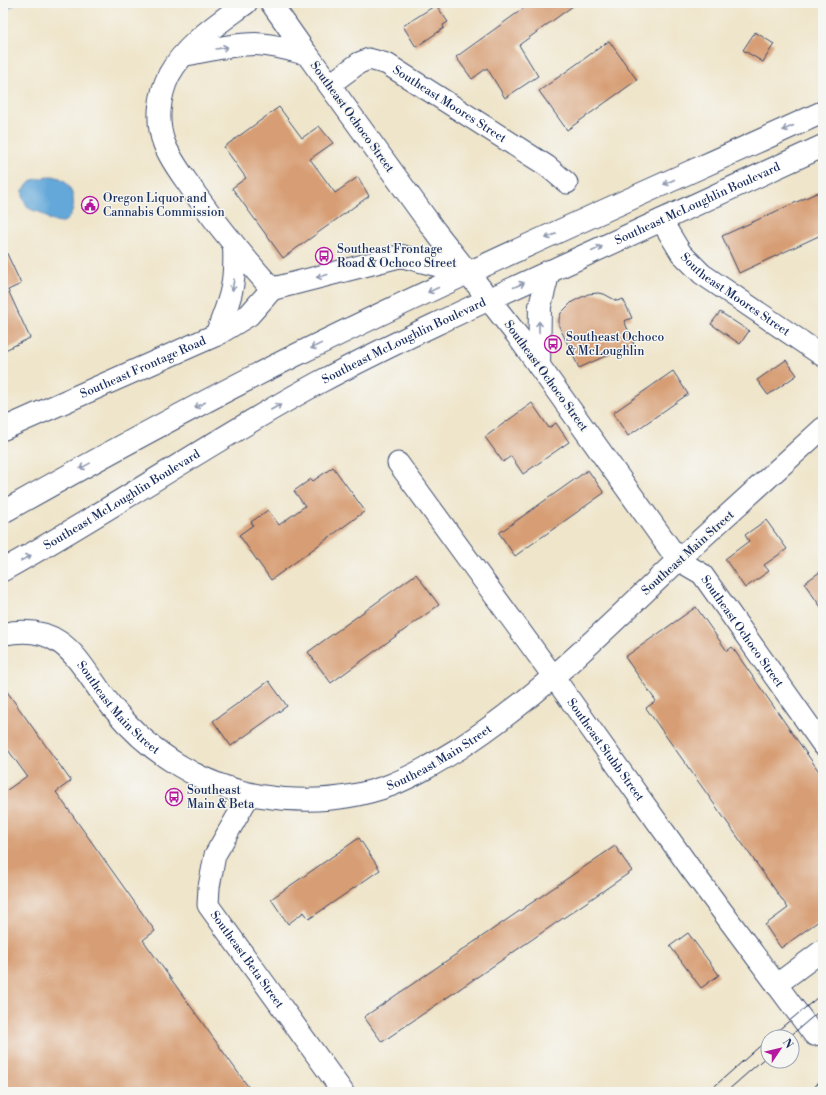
<svg xmlns="http://www.w3.org/2000/svg" width="826" height="1095" font-family="'Libre Bodoni',serif">
	<style>
		.water { fill: #64a8d9; stroke: #406c9c }
		.lines { fill: none; stroke-linecap: round; stroke-linejoin: round }
		.stream { stroke: #64a8d9; stroke-width: 5.5 }
		.building { fill: #d79e75 }
		.minor-casing { stroke: #3b4a6e; stroke-width: 23 }
		.tertiary-casing { stroke: #3b4a6e; stroke-width: 24 }
		.trunk-casing { stroke: #3b4a6e; stroke-width: 24 }
		.minor { stroke: #fff; stroke-width: 21 }
		.tertiary { stroke: #fff; stroke-width: 22 }
		.trunk { stroke: #fff; stroke-width: 22 }
		.tram { stroke: #1b2f5e; stroke-width: 1 }
		.rail-casing { stroke: #1b2f5e; stroke-width: 4.5 }
		.rail { stroke: #f6f6f2; stroke-width: 3; stroke-dasharray: 9; stroke-linecap: butt }
		.oneway { stroke: #8d97ae }
		.labels { text-anchor: middle; dominant-baseline: central; stroke-width: 3; stroke-linejoin: round; paint-order: stroke }
		.street-label { font-size: 12px; fill: #1b2f5e; stroke: #f6f6f2 }
		.poi-label { font-size: 12px; fill: #1b2f5e; stroke: #f6f6f2; text-anchor: start }
	</style>
	<rect width="100%" height="100%" fill="#f6f6f2"/>
	<filter id="ink" filterUnits="userSpaceOnUse"><feTurbulence type="fractalNoise" baseFrequency=".025" numOctaves="2"/><feDisplacementMap in="SourceGraphic" scale="8" xChannelSelector="R" yChannelSelector="G"/><feConvolveMatrix kernelMatrix="1 2 1 2 8 2 1 2 1" color-interpolation-filters="sRGB"/></filter>
	<filter id="wash" filterUnits="userSpaceOnUse"><feTurbulence type="fractalNoise" baseFrequency=".012" numOctaves="4" result="noise"/><feDisplacementMap in="SourceGraphic" scale="16" xChannelSelector="R" yChannelSelector="G"/><feGaussianBlur stdDeviation="0.9" result="paint"/><feColorMatrix in="noise" values="0 0 0 0 0 0 0 0 0 0 0 0 0 0 0 0 0 1.4 0 .05"/><feComposite in="paint" operator="in"/></filter>
	<g filter="url(#wash)">
		<rect width="100%" height="100%" fill="#efe5ca"/>
		<!-- water -->
		<path class="water" d="M53,176C57,177 61,178 65,181C76,192 78,217 61,223C53,222 49,220 44,215C34,207 31,216 23,198V190L32,180Z"/>
		<g class="lines">
			<!-- stream -->
			<polyline class="stream" points="3,9 13,3"/>
		</g>
		<g id="blocks">
			<!-- building -->
			<g class="building">
				<polygon points="531,3 577,3 519,45 538,76 505,98 487,68 472,79 456,57"/>
				<polygon points="436,5 448,22 443,25 444,28 416,47 403,26"/>
				<polygon points="755,32 774,44 763,62 743,50"/>
				<polygon points="609,41 637,80 567,130 539,91"/>
				<polygon points="279,107 302,138 319,126 333,143 310,159 335,193 358,177 369,196 283,258 232,188 246,178 224,147"/>
				<polygon points="823,190 823,234 739,273 722,236"/>
				<polygon points="3,245 21,284 8,290 30,338 3,351"/>
				<polygon points="598,293 604,294 617,301 623,299 632,318 624,321 634,343 579,368 559,326 559,319 561,313 572,302 588,294"/>
				<polygon points="720,312 749,331 740,344 711,324"/>
				<polygon points="786,360 797,375 768,395 757,380"/>
				<polygon points="673,371 688,394 628,436 613,413"/>
				<polygon points="532,403 549,428 556,423 569,442 523,474 511,456 503,462 485,437"/>
				<polygon points="333,467 365,511 271,580 239,535 253,525 251,522 268,510 279,525 305,506 294,491 311,479 313,481"/>
				<polygon points="588,470 604,493 515,556 499,533"/>
				<polygon points="766,520 787,549 764,565 769,571 745,588 725,559 749,541 745,535"/>
				<polygon points="823,570 823,610 804,583"/>
				<polygon points="416,574 439,605 331,683 308,652"/>
				<polygon points="696,607 727,651 732,647 823,777 823,918 781,948 765,925 788,908 646,708 656,701 625,657"/>
				<polygon points="269,681 287,706 231,746 213,721"/>
				<polygon points="3,686 71,781 56,792 155,931 143,940 252,1092 3,1092 3,793 27,776 3,743"/>
				<polygon points="359,838 380,870 309,919 304,912 288,924 271,899"/>
				<polygon points="615,846 632,871 382,1042 364,1017"/>
				<polygon points="688,933 719,975 701,988 670,946"/>
			</g>
		</g>
	</g>
	<g filter="url(#ink)">
		<use href="#blocks" fill-opacity="0" stroke="#3b4a6e" stroke-width="1"/>
		<g class="lines">
			<!-- minor casing -->
			<g class="minor-casing">
				<g id="minor">
					<polyline points="271,3 307,54"/>
					<path id="s1" d="M329,85L359,63L369,59L387,64L547,166L567,183"/>
					<path id="s2" d="M661,220L681,253L702,274L823,356"/>
					<path id="s3" d="M823,428L678,560L702,574L823,745"/>
					<path id="s4" d="M398,463L553,676L693,872L814,1035"/>
					<path id="s5" d="M250,794L215,855L209,887L208,905L343,1092"/>
					<polyline points="776,985 823,950"/>
				</g>
			</g>
			<!-- tertiary casing -->
			<g class="tertiary-casing">
				<g id="tertiary">
					<path d="M216,335C230,300 236,285 234,246"/>
					<path id="s6" d="M3,429L216,335L249,315L272,289C245,259 220,228 196,195C185,178 171,162 164,143C156,122 159,95 169,75C185,45 219,23 246,3"/>
					<path id="s7" d="M3,634C68,621 79,667 113,708C151,754 202,786 261,796C305,803 350,800 391,785C416,775 437,762 460,748C540,696 609,626 678,560L517,335L435,231L307,54C290,50 272,44 255,44C231,44 207,51 184,55"/>
				</g>
			</g>
			<!-- trunk casing -->
			<g class="trunk-casing">
				<g id="trunk">
					<polyline points="272,289 401,256 468,273"/>
					<polyline points="539,366 540,306 549,271"/>
					<path d="M3,512C99,458 196,405 294,356C468,270 647,192 823,112"/>
					<path id="s8" d="M3,570C110,511 211,441 318,383C395,342 474,306 553,270C643,228 733,187 823,146"/>
				</g>
			</g>
			<!-- minor -->
			<use href="#minor" class="minor"/>
			<!-- tertiary -->
			<use href="#tertiary" class="tertiary"/>
			<!-- trunk -->
			<use href="#trunk" class="trunk"/>
			<!-- tram -->
			<g class="tram">
				<polyline points="770,1037 823,993"/>
				<polyline points="789,1037 823,1008"/>
				<polyline points="708,1092 768,1039"/>
				<polyline points="726,1092 768,1055"/>
			</g>
			<!-- rail casing -->
			<g class="rail-casing">
				<polyline id="rail" points="813,1092 823,1080"/>
			</g>
			<!-- rail -->
			<use href="#rail" class="rail"/>
		</g>
		<!-- one-way arrows -->
		<defs><path id="oneway-shaft" d="M-6 0H5M1.5-3L5.5 0L1.5 3" fill="none" stroke-width="1.6" stroke-linecap="round" stroke-linejoin="round"/></defs>
		<g class="oneway">
			<use href="#oneway-shaft" transform="translate(222 48) rotate(-10)"/>
			<use href="#oneway-shaft" transform="translate(788 128) rotate(155)"/>
			<use href="#oneway-shaft" transform="translate(669 182) rotate(155)"/>
			<use href="#oneway-shaft" transform="translate(551 236) rotate(156)"/>
			<use href="#oneway-shaft" transform="translate(597 249) rotate(-25)"/>
			<use href="#oneway-shaft" transform="translate(322 276) rotate(166)"/>
			<use href="#oneway-shaft" transform="translate(233 285) rotate(100)"/>
			<use href="#oneway-shaft" transform="translate(519 285) rotate(-24)"/>
			<use href="#oneway-shaft" transform="translate(433 290) rotate(155)"/>
			<use href="#oneway-shaft" transform="translate(539 327) rotate(-90)"/>
			<use href="#oneway-shaft" transform="translate(316 346) rotate(154)"/>
			<use href="#oneway-shaft" transform="translate(200 405) rotate(153)"/>
			<use href="#oneway-shaft" transform="translate(276 407) rotate(-30)"/>
			<use href="#oneway-shaft" transform="translate(85 466) rotate(151)"/>
			<use href="#oneway-shaft" transform="translate(26 558) rotate(-29)"/>
		</g>
	</g>
	<!-- icons -->
	<defs>
		<g id="civic-ring" transform="scale(0.9)"><circle r="9.5" fill="#f6f6f2" stroke="#b5179e" stroke-width="1.5"/><path d="M-.6-6.5H3V-4.5H.6V-3L4-1V1h2V6H-6V1h2V-1L-.6-3ZM-1.2 2.5V6h2.4V2.5Z" fill="#b5179e"/></g>
		<g id="bus-ring" transform="scale(0.9)"><circle r="9.5" fill="#f6f6f2" stroke="#b5179e" stroke-width="1.5"/><path d="M-5-6H5V4H4V6H2V4H-2V6H-4V4H-5ZM-3.5-4V0h7V-4ZM-3.5 1.2v1.5H-2V1.2ZM2 1.2v1.5H3.5V1.2Z" fill="#b5179e"/></g>
	</defs>
	<g fill-rule="evenodd">
		<use href="#civic-ring" x="90" y="205"/>
		<use href="#bus-ring" x="324" y="256"/>
		<use href="#bus-ring" x="553" y="344"/>
		<use href="#bus-ring" x="174" y="797"/>
	</g>
	<g class="labels">
		<!-- street labels -->
		<g class="street-label">
			<text stroke="none"><textPath href="#s1" startOffset="141">Southeast Moores Street</textPath></text>
			<text transform="translate(352 117) rotate(54)">Southeast Ochoco Street</text>
			<text stroke="none"><textPath href="#s8" startOffset="786">Southeast McLoughlin Boulevard</textPath></text>
			<text stroke="none"><textPath href="#s2" startOffset="107">Southeast Moores Street</textPath></text>
			<text stroke="none"><textPath href="#s8" startOffset="462">Southeast McLoughlin Boulevard</textPath></text>
			<text stroke="none"><textPath href="#s6" startOffset="153">Southeast Frontage Road</textPath></text>
			<text transform="translate(546 376) rotate(54)">Southeast Ochoco Street</text>
			<text stroke="none"><textPath href="#s8" startOffset="138">Southeast McLoughlin Boulevard</textPath></text>
			<text transform="translate(688 553) rotate(-42)">Southeast Main Street</text>
			<text stroke="none"><textPath href="#s3" startOffset="294">Southeast Ochoco Street</textPath></text>
			<text stroke="none"><textPath href="#s7" startOffset="147">Southeast Main Street</textPath></text>
			<text stroke="none"><textPath href="#s4" startOffset="354">Southeast Stubb Street</textPath></text>
			<text stroke="none"><textPath href="#s7" startOffset="507">Southeast Main Street</textPath></text>
			<text stroke="none"><textPath href="#s5" startOffset="188">Southeast Beta Street</textPath></text>
		</g>
		<!-- poi labels -->
		<g class="poi-label">
			<text x="103" y="198">Oregon Liquor and<tspan x="103" dy="14">Cannabis Commission</tspan></text>
			<text x="337" y="249">Southeast Frontage<tspan x="337" dy="14">Road &amp; Ochoco Street</tspan></text>
			<text x="566" y="337">Southeast Ochoco<tspan x="566" dy="14">&amp; McLoughlin</tspan></text>
			<text x="187" y="790">Southeast<tspan x="187" dy="14">Main &amp; Beta</tspan></text>
		</g>
	</g>
	<!-- margin -->
	<rect width="826" height="1095" fill="none" stroke="#f6f6f2" stroke-width="16"/>
	<!-- north arrow -->
	<g transform="translate(780 1049) rotate(55)"><circle r="19" fill="#f6f6f2" stroke="#9ea6b7"/>
	<path d="M0-3L7 15L0 10L-7 15Z" fill="#b5179e"/>
	<text y="-6" font-size="11" font-weight="bold" text-anchor="middle" fill="#1b2f5e">N</text>
	</g>
</svg>
